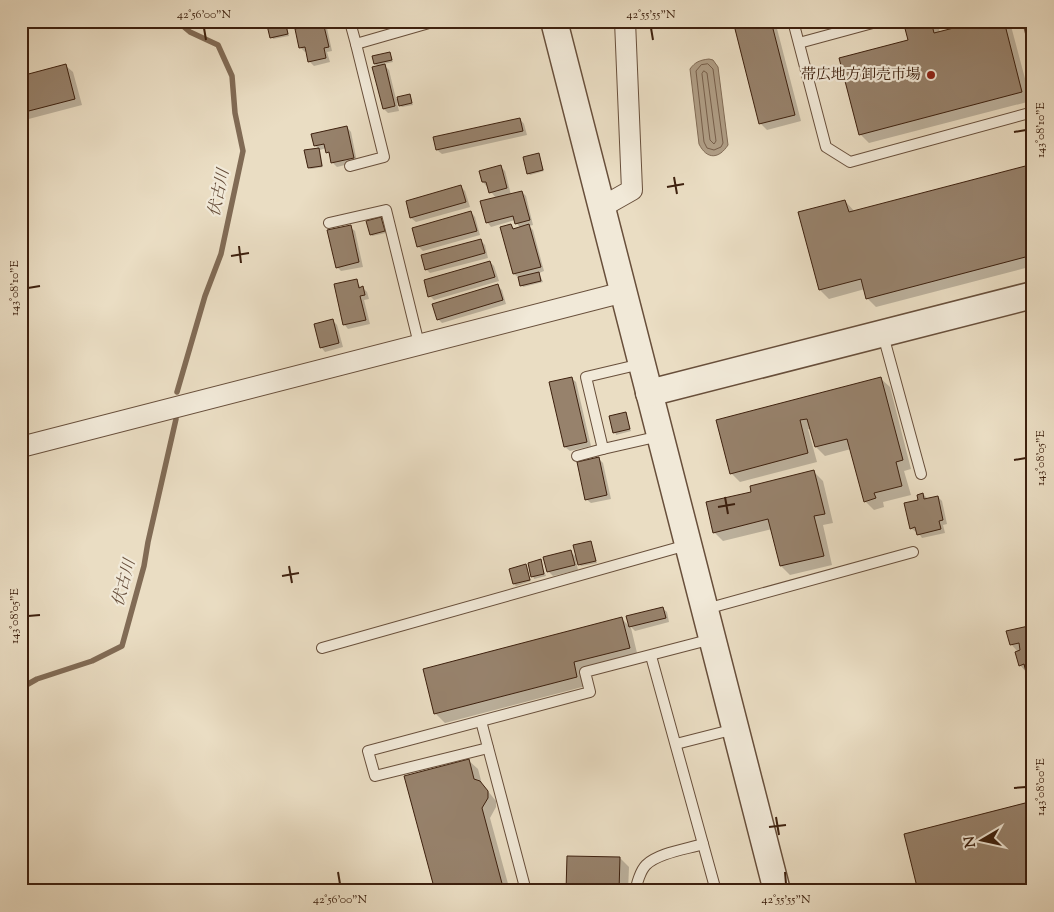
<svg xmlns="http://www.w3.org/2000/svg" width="1054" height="912" font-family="'Sorts Mill Goudy','Noto Serif JP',serif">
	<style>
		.water { fill: #af9d85; stroke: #816b55 }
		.shadow { fill: #0003 }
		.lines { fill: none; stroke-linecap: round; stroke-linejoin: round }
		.shore { stroke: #765e4a; stroke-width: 1 }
		.stream { stroke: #816b55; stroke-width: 5.5 }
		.building { fill: #97826c; stroke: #3d200e }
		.service-casing { stroke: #684f3b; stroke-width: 12 }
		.minor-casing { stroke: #684f3b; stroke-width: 22 }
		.tertiary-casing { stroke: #684f3b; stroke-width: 29 }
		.service { stroke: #f1e9d8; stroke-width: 10 }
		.minor { stroke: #f1e9d8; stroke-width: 20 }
		.tertiary { stroke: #f1e9d8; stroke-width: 26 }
		.ticks { fill: none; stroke: #3d200e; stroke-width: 2 }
		.poi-dot { fill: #8f2418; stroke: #f1e9d8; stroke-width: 2 }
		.labels { text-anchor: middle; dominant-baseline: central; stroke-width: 4.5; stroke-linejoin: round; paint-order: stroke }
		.poi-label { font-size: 15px; fill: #3d200e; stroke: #f1e9d8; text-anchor: end }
		.water-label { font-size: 16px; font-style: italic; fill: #654c38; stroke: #f1e9d8 }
		.neatline { fill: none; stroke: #3d200e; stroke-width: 2 }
		.ticks-label { font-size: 12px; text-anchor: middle; fill: #3d200e }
	</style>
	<rect width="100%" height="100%" fill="#eaddc3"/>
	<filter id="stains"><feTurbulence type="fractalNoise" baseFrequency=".004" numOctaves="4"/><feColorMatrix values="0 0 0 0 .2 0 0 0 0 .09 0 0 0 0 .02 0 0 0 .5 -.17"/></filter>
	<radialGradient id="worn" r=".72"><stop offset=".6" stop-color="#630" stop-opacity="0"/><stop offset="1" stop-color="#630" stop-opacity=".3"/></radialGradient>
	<!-- water -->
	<path class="water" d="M709,59L713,60L718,67L728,145C719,159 707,160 699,144L690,69C695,62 700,60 709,59Z"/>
	<!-- shadow -->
	<g class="shadow">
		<polygon points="268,21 286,21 289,36 273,39"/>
		<polygon points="734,21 775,21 801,121 767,130 760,123"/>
		<polygon points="905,21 937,21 940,33 986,21 1006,21 1011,26 1031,101 869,143 860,134 910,41"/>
		<polygon points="322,23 327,28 332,51 327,52 330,62 314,66 309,61 307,51 305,52 300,47"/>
		<polygon points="390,53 393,62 383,64 389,70 396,99 410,95 413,105 402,107 397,103 399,111 388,113 384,109 379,67 375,64 374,57"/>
		<polygon points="66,66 73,72 82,105 21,121 21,77"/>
		<polygon points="520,119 524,124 527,135 442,154 437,150"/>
		<polygon points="347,127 351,132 357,162 337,167 332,162 331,156 327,152 326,148 320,150 323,167 311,169 309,168 318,149 315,145"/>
		<polygon points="539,155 544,171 530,175 528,173"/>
		<polygon points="1033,165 1033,266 876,307 867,298 865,289 829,299 820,290 845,201 855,212"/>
		<polygon points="500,166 505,171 511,195 522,192 526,196 533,225 529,226 533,230 544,271 539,273 543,282 523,287 519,278 514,274 502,228 511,226 515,229 520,228 515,220 491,227 487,222 496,198 483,182"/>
		<polygon points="461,187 465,191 470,207 416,222 411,218"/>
		<polygon points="471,212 475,217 480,235 423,251 419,247 414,228"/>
		<polygon points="381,218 386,233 372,236 371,234"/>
		<polygon points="350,227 355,231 363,267 341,271 337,267"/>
		<polygon points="480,240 485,245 488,258 430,273 426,269"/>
		<polygon points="490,262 494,266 499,281 434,300 430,296"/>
		<polygon points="356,280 361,288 363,288 367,292 369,299 364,300 370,324 348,329 344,324"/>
		<polygon points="498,286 502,290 506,304 442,323 438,319"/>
		<polygon points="333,321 337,325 343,347 325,352 321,347"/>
		<polygon points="571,378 576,382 591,446 570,451 565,447"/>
		<polygon points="880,378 890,387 911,469 904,471 911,495 883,502 884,507 874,510 865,501 851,449 825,456 816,447 811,429 808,429 817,462 740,482 731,473 717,421"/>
		<polygon points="625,414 631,431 616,435 611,417"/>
		<polygon points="598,458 603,463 611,499 591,503 586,499"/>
		<polygon points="814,472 823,481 833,523 823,525 832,565 790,575 781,566 772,529 723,541 714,532"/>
		<polygon points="923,494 928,499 938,497 942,501 947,524 943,525 945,533 922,538 918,532 916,532 911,528"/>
		<polygon points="591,543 597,563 581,566 576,561 578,570 553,576 549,572 545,558 570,551 578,559"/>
		<polygon points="540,561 546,576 534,579 529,564"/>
		<polygon points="525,566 531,581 516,586 514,584"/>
		<polygon points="662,608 667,612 669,622 635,631 631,627 628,617"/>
		<polygon points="622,619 631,628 638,657 582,671 586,686 445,723 436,714"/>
		<polygon points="1033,626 1033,680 1020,665 1018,652 1011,644"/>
		<polygon points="468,760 478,769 482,784 496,801 496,807 490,818 510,891 436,891"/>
		<polygon points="1033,802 1033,891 920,891"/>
		<polygon points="620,858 629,867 628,891 568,891"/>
	</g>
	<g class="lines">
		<!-- shore -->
		<g class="shore">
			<polygon points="708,64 713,69 723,143 721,147 714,150 707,148 704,142 696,71 701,65"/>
			<polygon points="704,71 707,73 716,141 714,144 710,140 702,74"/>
		</g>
		<!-- stream -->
		<g class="stream">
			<polyline points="177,392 205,296 221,254 243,151 235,113 232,76 218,45 190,32 177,21"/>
			<polyline points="21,688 37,679 92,661 122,646 144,566 148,542 176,419"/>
		</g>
	</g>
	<!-- building -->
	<g class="building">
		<polygon points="266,21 285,21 288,34 270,38"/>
		<polygon points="733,21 771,21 795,115 759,124"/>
		<polygon points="903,21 931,21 934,33 981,21 1004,21 1022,92 859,135 839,58 908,40"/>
		<polygon points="323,22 329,47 324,48 326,58 308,62 305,47 299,48 295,29"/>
		<polygon points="390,52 392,60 374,64 372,56"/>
		<polygon points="66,64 75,99 21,113 21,76"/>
		<polygon points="385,64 395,106 383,109 372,67"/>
		<polygon points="410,94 412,103 399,106 397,97"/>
		<polygon points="520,118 523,131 436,150 433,137"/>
		<polygon points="347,126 354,158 331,163 329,152 326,153 324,144 314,146 311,134"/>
		<polygon points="319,148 322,166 308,168 304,150"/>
		<polygon points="539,153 543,170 527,174 523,157"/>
		<polygon points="1033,164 1033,255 866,299 861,279 819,290 798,212 845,200 849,212"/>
		<polygon points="501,165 507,188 489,193 486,182 482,182 479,171"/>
		<polygon points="461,185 466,202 410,218 406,201"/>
		<polygon points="522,191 530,220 515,224 513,216 486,223 480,201"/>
		<polygon points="471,211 477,231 417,247 412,228"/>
		<polygon points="381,217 385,231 370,235 366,221"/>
		<polygon points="511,224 513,229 529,224 541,267 513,274 500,227"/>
		<polygon points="351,225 359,262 336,268 327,230"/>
		<polygon points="481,239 485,253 425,270 421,255"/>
		<polygon points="490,261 495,277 428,297 424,280"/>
		<polygon points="539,272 541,281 520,286 518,277"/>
		<polygon points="357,279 359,288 363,286 365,295 360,296 366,320 343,325 334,284"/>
		<polygon points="498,284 503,300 437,320 432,304"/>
		<polygon points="333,319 339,343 320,348 314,324"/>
		<polygon points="572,377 587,442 564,447 549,382"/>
		<polygon points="881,377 903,460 896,462 902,486 874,493 876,498 864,502 847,439 815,447 807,419 800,420 808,453 730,474 716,420"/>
		<polygon points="626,412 630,429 613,433 609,416"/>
		<polygon points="599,457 607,495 585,500 577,462"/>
		<polygon points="814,470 825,514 814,516 824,556 780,566 768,519 713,533 706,502 751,492 750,486"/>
		<polygon points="923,493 924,499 938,496 943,520 939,521 941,529 917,535 915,527 910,529 904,503 918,500 917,495"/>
		<polygon points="591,541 596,561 578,565 573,545"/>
		<polygon points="571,550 575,565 547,572 543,557"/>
		<polygon points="541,559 544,574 531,577 528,563"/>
		<polygon points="526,564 530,580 513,584 509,569"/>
		<polygon points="663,607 666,618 629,627 626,616"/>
		<polygon points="622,617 630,648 574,662 577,677 434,714 423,669"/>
		<polygon points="1033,625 1033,674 1027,676 1024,664 1019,666 1015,652 1020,650 1019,643 1010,645 1006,631"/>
		<polygon points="469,759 474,779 480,781 488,791 488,798 482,808 504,891 435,891 404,776"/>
		<polygon points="1033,801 1033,887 1020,891 918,891 904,834"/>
		<polygon points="567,856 620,857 619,891 566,891"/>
	</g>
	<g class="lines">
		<!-- service casing -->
		<g class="service-casing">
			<g id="service">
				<polyline points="348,21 350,22 356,44"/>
				<polyline points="793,21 826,147 850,162 1033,112"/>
				<polyline points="1028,21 1033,41"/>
				<polyline points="799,43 880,21"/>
				<polyline points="350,166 384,157 356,44 436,21"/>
				<polyline points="329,223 386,210 419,344"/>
				<polyline points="883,335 921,474"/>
				<polyline points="641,364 586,377 603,449 660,436"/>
				<polyline points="577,456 603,449"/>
				<polyline points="706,609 913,552"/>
				<polyline points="322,648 687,545"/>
				<polyline points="651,656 716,891"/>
				<polyline points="481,721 526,891"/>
				<polyline points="676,744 735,729"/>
				<polyline points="488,748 375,776 368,751 590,692 585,672 712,639"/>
				<path d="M636,891C636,884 641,870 646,865C658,853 687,849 703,844"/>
			</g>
		</g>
		<!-- minor casing -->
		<g class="minor-casing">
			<g id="minor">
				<polyline points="602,207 632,190 625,21"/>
				<polyline points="21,447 624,292"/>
			</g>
		</g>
		<!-- tertiary casing -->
		<g class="tertiary-casing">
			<g id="tertiary">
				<polyline points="554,21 777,891"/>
				<polyline points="649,393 1033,295"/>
			</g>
		</g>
		<!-- service -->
		<use href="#service" class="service"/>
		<!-- minor -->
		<use href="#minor" class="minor"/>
		<!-- tertiary -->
		<use href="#tertiary" class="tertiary"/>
	</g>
	<!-- ticks -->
	<path class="ticks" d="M204,28L206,40M651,28L653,40M1014,132L1026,130M674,177L677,194M667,187L684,184M239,246L241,263M231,256L249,253M28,288L40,286M1014,460L1026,458M725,497L728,514M718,507L735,504M289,566L292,583M282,576L299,573M28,616L40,615M1014,788L1026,787M776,817L779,835M769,827L786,825M338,872L340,884M785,872L786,884"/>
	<!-- markers -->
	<circle class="poi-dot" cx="931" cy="75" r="5"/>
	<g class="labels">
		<!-- poi labels -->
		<g class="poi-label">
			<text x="921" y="75">帯広地方卸売市場</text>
		</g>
		<!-- water labels -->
		<g class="water-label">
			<text transform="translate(220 193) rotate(-78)">伏古川</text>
			<text transform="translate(125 583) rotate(-75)">伏古川</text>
		</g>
	</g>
	<!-- margin -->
	<rect width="1054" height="912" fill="none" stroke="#eaddc3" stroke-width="55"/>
	<!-- north arrow -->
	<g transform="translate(982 840) rotate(261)" stroke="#f1e9d8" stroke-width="4" paint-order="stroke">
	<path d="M0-4L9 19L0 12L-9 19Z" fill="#3d200e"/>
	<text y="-8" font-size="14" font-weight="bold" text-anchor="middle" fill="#3d200e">N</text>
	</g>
	<rect x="28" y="28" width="998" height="856" class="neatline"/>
	<g class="ticks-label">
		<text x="204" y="18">42°56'00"N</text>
		<text x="651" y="18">42°55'55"N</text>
		<text transform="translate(1040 130) rotate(-90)" y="4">143°08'10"E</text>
		<text transform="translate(14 288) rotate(-90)" y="4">143°08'10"E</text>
		<text transform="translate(1040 458) rotate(-90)" y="4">143°08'05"E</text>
		<text transform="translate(14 616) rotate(-90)" y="4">143°08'05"E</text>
		<text transform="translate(1040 787) rotate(-90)" y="4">143°08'00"E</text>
		<text x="340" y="903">42°56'00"N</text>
		<text x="786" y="903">42°55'55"N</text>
	</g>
	<rect width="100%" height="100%" filter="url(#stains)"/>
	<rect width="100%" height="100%" fill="url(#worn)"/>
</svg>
